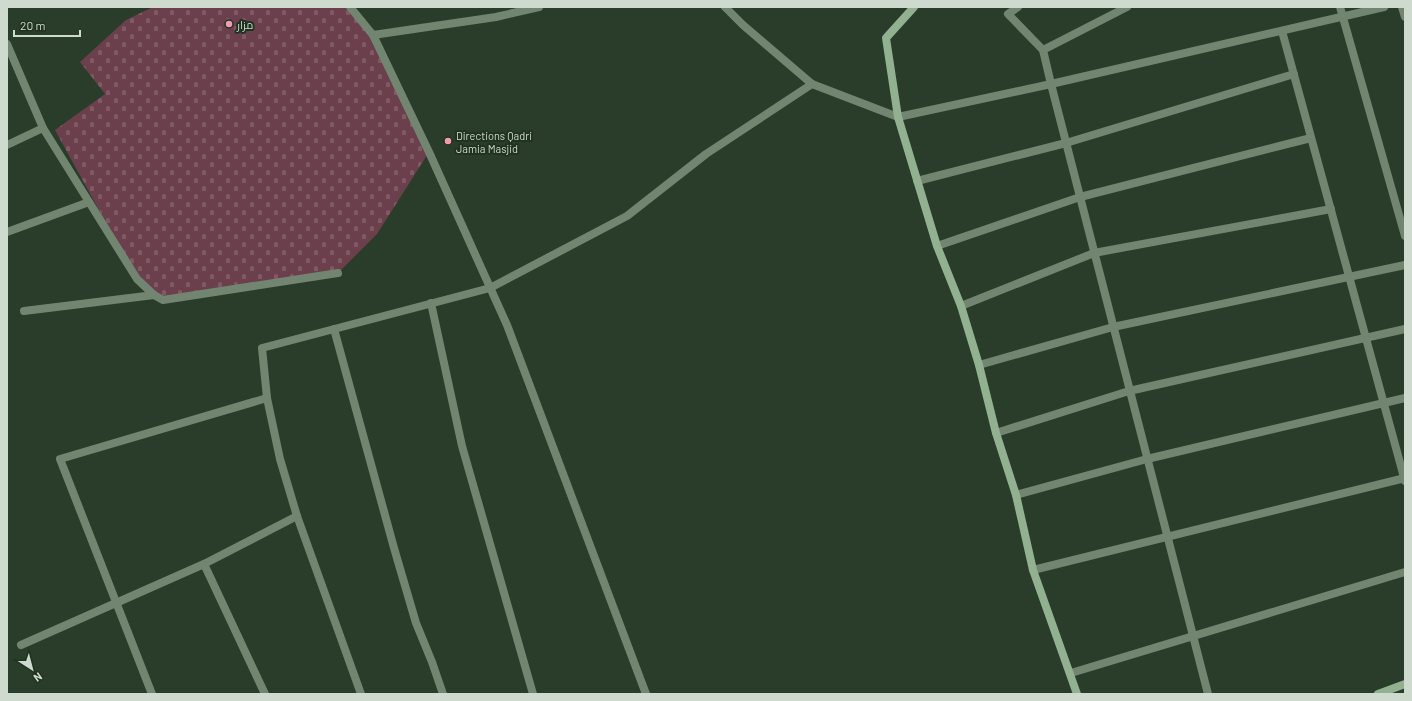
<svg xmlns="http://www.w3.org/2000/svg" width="1412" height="701" font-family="Barlow,Cairo,sans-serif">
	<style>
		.cemetery { fill: url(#cemetery-stones) }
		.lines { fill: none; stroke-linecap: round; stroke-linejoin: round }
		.lane { stroke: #718571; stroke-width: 8 }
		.street { stroke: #718571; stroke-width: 8 }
		.secondary { stroke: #91b191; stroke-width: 8 }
		.poi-dot { fill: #f19ab2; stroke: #203320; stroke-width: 1.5 }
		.labels { text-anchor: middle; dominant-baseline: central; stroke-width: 4; stroke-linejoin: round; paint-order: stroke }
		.poi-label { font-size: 11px; fill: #cedace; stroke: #203320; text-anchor: start }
	</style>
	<defs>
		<pattern id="cemetery-stones" width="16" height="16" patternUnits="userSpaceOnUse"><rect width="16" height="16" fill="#6b3f4c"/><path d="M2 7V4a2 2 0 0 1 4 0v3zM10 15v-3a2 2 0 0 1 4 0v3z" fill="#7f5a65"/></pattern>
	</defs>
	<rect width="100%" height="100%" fill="#2a3d2a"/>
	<!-- cemetery -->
	<polygon class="cemetery" points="153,7 350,7 373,35 429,152 377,234 338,273 163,300 137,279 55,130 105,94 80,62 126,20"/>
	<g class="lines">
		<!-- lane -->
		<g class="lane">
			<polyline points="7,232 89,202"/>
			<polyline points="24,311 154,295"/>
			<polyline points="996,433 1129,391 1405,329"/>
		</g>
		<!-- street -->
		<g class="street">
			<polyline points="350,7 373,35 429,152 507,325 646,694"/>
			<polyline points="725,7 743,25 812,84 898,117 1051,84 1384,7"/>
			<polyline points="1018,7 1008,14 1043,50"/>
			<polyline points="1127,7 1043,50 1051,84 1208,694"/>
			<polyline points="1340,7 1405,236"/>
			<polyline points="1402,7 1405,17"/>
			<polyline points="1282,31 1405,481"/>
			<polyline points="373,35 496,17 539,7"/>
			<polyline points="7,44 43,128 137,279 154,295 163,300 338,273"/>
			<polyline points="7,145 43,128"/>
			<polyline points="917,181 1066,143 1294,74"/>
			<polyline points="937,246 1080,197 1311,138"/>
			<polyline points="431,303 462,446 533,694"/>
			<polyline points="961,306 1094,253 1331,209"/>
			<polyline points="334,329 394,548 416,623 432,662 443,694"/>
			<polyline points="979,365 1113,327 1405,265"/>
			<polyline points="1016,495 1147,459 1405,398"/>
			<polyline points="1033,570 1405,478"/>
			<polyline points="21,645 204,564"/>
			<polyline points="1071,673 1405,572"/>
			<polyline points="152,694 60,459 267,398"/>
			<polyline points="265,694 204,564 297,516"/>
			<polyline points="361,694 297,516 280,459 267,398 262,348 490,288 627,216 706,154 812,84"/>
		</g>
		<!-- secondary -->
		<g class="secondary">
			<polyline points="914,7 886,38 898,117 937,246 961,306 979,365 996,433 1016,495 1033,570 1077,694"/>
			<polyline points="1378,694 1405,684"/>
		</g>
	</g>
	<!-- markers -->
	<g class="poi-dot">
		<circle cx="229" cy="24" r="4"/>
		<circle cx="448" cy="141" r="4"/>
	</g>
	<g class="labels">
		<!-- poi labels -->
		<g class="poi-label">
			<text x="237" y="24">مزار</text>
			<text x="456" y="135">Directions Qadri<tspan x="456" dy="13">Jamia Masjid</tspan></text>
		</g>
	</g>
	<!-- border -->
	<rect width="1412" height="701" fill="none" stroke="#cedace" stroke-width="16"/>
	<!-- north arrow -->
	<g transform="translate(32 669) rotate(144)" stroke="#203320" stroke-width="3" paint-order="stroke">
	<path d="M0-3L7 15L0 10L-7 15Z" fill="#cedace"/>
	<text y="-6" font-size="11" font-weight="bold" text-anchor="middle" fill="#cedace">N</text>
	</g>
	<!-- scale -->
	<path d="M14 30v6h66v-6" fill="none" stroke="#cedace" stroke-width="2"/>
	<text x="20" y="30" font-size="12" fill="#cedace" stroke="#203320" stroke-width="3" paint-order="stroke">20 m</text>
</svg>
